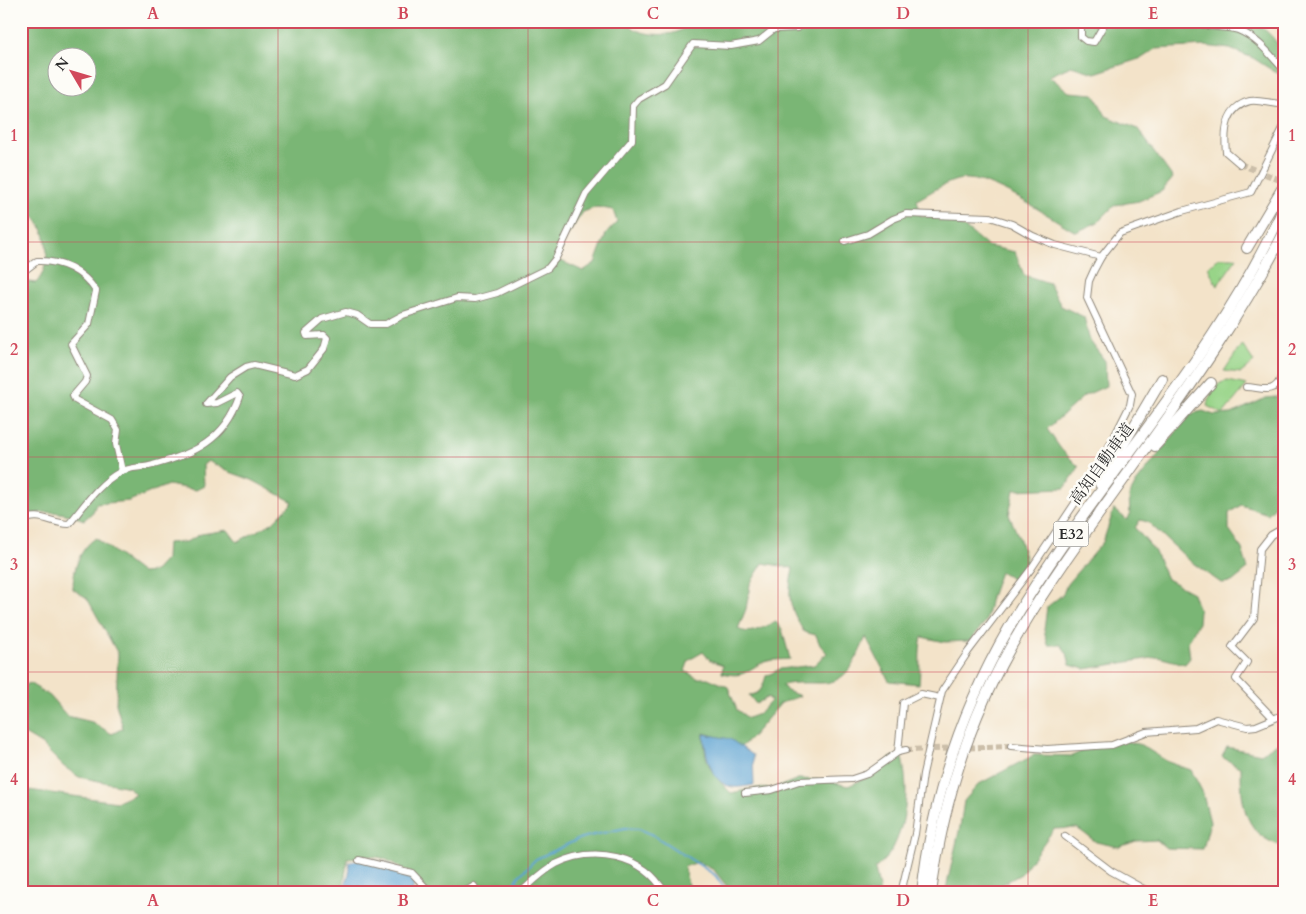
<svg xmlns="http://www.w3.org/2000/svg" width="1306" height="914" font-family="Cardo,'Noto Serif JP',serif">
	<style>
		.green { fill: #98d488; stroke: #62805a }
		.forest { fill: #7ab674; stroke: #527050; fill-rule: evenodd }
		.water { fill: #5da3d2; stroke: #44677e }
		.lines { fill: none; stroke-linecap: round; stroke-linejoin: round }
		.stream { stroke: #5da3d2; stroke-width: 2 }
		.minor-tunnel { stroke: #cbbea9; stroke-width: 6; stroke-dasharray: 6 3; stroke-linecap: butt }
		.minor-casing { stroke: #8f877a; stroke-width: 8 }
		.highway-casing { stroke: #8f877a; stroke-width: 12 }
		.minor { stroke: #fff; stroke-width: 6 }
		.highway { stroke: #fff; stroke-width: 10 }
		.grid { fill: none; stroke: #d1495b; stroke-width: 1; stroke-opacity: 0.55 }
		.labels { text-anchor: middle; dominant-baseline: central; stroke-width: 5; stroke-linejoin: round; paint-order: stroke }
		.shield { fill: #fdfcf7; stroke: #6a6a68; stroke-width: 1 }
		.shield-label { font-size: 15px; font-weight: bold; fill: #2b2b2b }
		.street-label { font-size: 16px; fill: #2b2b2b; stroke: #fdfcf7 }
		.neatline { fill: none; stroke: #d1495b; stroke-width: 2 }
		.grid-label { font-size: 16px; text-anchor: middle; font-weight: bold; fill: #d1495b }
	</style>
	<rect width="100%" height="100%" fill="#fdfcf7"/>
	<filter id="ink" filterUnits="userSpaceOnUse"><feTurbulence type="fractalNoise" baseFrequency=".02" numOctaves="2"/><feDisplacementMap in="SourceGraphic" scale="10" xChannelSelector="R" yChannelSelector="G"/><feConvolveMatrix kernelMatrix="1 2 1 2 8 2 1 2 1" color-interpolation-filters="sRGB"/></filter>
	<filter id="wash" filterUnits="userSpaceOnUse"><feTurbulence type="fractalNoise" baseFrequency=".0096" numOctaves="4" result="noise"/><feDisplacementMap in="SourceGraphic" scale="20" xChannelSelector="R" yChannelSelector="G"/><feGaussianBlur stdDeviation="1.12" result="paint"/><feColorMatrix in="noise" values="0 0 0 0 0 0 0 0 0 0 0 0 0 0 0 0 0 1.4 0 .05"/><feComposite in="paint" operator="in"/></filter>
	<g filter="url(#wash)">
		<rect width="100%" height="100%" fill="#f3e3c9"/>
		<!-- green -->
		<g class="green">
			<polygon points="1219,258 1237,258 1217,286 1208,267"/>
			<polygon points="1242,344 1254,362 1241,373 1224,371"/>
			<path d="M1228,381L1247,385L1223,414L1207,406C1209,394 1215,382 1228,381Z"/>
		</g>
		<!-- forest -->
		<g class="forest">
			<path d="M21,21H628C632,35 664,37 677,32C685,29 691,24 699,21H1254C1275,37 1285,48 1285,74L1275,72L1253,58L1230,49L1205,46L1156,49L1142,58L1095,73L1071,66L1049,76L1069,92L1094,94L1106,116L1138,129L1173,178L1162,191L1139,201L1115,205L1098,222L1076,232C1049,217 991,176 962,179C947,181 930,193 917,200L921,216L946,218L968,230L987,246L1015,252L1024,275L1049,283L1061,306L1084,317L1090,341L1105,361L1106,386L1084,396L1047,429L1061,449L1079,467L1065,488L1014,490L1009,515L1020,540L1027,564L1014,580L1000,572L991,597L986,621L970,641L945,642L922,637C918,652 921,668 919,684L889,681L866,637C856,659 848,684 820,683C806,683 796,682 782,685L787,691L800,696L781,703L750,739L736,751L728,740L704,733C704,763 710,772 731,793L756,788L773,789L798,779L823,780L848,786L871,776L890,758L901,754C909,785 908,818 893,848C889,856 881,863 875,869L880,893H732L714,870L698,862L684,867L690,893H421L410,872C401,869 394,863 385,859C375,855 359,857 348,858L342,893H21V789L117,802L135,794L129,787L79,777L63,766L41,744L21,732V688L29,683L50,696L67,716L92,722L112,734L123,728L116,704L118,654L87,598L73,589C73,570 79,549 96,538L142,573L154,572L166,559L167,543L186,542L201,534L228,530L237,542L272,523L293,502L252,480L227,471L208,461L203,465L204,486L196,490L168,485L129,501L96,504L93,512L84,520C61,511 45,509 21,518V281L36,283C49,270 50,241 40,225C36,217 28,210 21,204ZM58,58H88V88H58ZM597,207L613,210L617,222L606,234L595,263L583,271L559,260L562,243L583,212ZM763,563L793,568C787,597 789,607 804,632L816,635L820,645L827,653L814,665L780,669L766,676C763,686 761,695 749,695L756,704L768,697L771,701L759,714L748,718L737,710L728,687L708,678H697L685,671L689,660L703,652L710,660L723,665L722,673C745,678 743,672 762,663C770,659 782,660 790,659L782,629L776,622C763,627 751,636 738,629L746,609L750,584Z"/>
			<polygon points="1285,396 1285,455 1281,459 1285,467 1285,496 1268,514 1241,505 1229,513 1229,530 1242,549 1248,569 1232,582 1221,583 1190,561 1148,522 1140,520 1135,528 1154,550 1167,579 1193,593 1199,611 1198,623 1188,642 1190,658 1185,664 1158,657 1085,669 1070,665 1067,653 1061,645 1048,645 1044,630 1047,607 1063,594 1067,584 1103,542 1114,509 1127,520 1130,515 1129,496 1136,483 1190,414 1203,411 1214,415 1231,414 1266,398"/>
			<polygon points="1122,740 1141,745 1168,762 1191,770 1202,791 1210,822 1203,849 1166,848 1157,840 1136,841 1119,847 1096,842 1077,828 1054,829 1021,874 986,893 945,893 960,827 964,801 979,784 1034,755 1072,756 1089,748"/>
			<path d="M1282,740L1285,741V847C1244,836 1241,805 1241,768L1222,757L1227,747L1261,754Z"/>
		</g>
		<!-- water -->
		<g class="water">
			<path d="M704,734L730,739L753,755L754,785C747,786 739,788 733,787C710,784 705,752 704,734Z"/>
			<path d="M364,858L387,863L415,880L412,893H344C344,880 352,876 349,862Z"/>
		</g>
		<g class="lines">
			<!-- stream -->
			<polyline class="stream" points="510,893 519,876 536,859 581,838 625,828 639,829 653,835 715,875 728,893"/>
		</g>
	</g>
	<g filter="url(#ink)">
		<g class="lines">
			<!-- minor-tunnel -->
			<g class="minor-tunnel">
				<polyline points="1240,164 1285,182"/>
				<polyline points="906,750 1011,746"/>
			</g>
			<!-- minor casing -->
			<g class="minor-casing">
				<g id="minor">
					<polyline points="1081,21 1081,37 1086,41 1094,42 1106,21"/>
					<path d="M1196,21C1210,30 1224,25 1238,30C1258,38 1271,56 1285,71"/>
					<path d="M1240,164L1226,152C1224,132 1225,107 1250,101C1259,99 1274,105 1285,104"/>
					<polyline points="845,241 868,234 893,219 906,214 990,217 1012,224 1033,236 1055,245 1101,257"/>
					<path d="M21,273L37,261C61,260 83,271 96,291L89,324L71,344L87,376L85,382L73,396L75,400L112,420L118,430L116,444L122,471"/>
					<path d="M1246,387C1260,387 1275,396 1281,377"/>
					<path d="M21,521C40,511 51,524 69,524C84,506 98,484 120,472C129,467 143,468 153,465C194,454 225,440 240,397L237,393L217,403L206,404L230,377L246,367L254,365L295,375L308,369L324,349L327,338L324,335L307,336L306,333L322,319L346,312L357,315L370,324H386L403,315L457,298L475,299L497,293L548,268L556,258L586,194L632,140L633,106L639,99L665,84L693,44L731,46L759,41L774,29L797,28L805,21"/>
					<polyline points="1273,718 1236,679 1247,662 1232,647 1254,618 1260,549 1271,535 1285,527"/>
					<polyline points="1011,746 1047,749 1112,745 1146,732 1196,728 1216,719 1247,727 1256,726 1285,714"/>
					<polyline points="898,752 903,703 921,694 940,698"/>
					<polyline points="745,793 772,790 799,781 852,779 867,774 898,752 906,750"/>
					<polyline points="1065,836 1111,871 1151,893"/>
					<polyline points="359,860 412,873 431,893"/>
					<polyline points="463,893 474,886 478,893"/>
					<path d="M520,893C531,883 543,871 556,864C594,845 644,855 665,893"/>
					<polyline points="901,893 915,834 923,774 942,691 968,652 1031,569 1079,497 1111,443 1130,405 1132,394 1087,298 1089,281 1094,270 1101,257 1120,233 1182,211 1251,192 1285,124"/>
				</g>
			</g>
			<!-- highway casing -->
			<g class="highway-casing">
				<g id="highway">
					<polyline points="1247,248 1285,184"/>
					<polyline points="1155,446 1211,383"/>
					<polyline points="1100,484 1162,379"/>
					<path d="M922,893C932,800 962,709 1009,628C1094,483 1216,360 1285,205"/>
					<path d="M931,893C943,801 972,710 1020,631C1056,570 1100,513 1141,455C1193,383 1244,310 1285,231"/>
				</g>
			</g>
			<!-- minor -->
			<use href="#minor" class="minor"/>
			<!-- highway -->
			<use href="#highway" class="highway"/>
		</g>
	</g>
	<!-- grid -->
	<path class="grid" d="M278,21V893M528,21V893M778,21V893M1028,21V893M21,242H1285M21,457H1285M21,672H1285"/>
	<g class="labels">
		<!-- shield labels -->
		<rect class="shield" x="1053.5" y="521.5" width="35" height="25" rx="4"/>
		<g class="shield-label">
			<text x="1071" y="534">E32</text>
		</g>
		<!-- street labels -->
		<g class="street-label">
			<text transform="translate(1102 464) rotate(-54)">高知自動車道</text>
		</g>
	</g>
	<!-- margin -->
	<rect width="1306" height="914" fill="none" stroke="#fdfcf7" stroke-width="55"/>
	<!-- north arrow -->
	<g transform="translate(72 72) rotate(308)"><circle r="24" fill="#fdfcf7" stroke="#a9a8a5"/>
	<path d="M0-4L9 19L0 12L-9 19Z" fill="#d1495b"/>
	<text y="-8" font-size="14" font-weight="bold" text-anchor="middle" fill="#2b2b2b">N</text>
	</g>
	<rect x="28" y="28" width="1250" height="858" class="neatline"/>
	<g class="grid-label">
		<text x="153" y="19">A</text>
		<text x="403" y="19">B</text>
		<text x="653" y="19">C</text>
		<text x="903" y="19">D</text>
		<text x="1153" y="19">E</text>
		<text x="14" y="141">1</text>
		<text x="1292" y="141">1</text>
		<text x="14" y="355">2</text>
		<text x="1292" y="355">2</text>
		<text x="14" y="570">3</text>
		<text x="1292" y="570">3</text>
		<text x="14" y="785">4</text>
		<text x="1292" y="785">4</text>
		<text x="153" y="906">A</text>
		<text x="403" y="906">B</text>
		<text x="653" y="906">C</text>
		<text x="903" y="906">D</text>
		<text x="1153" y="906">E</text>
	</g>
</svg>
